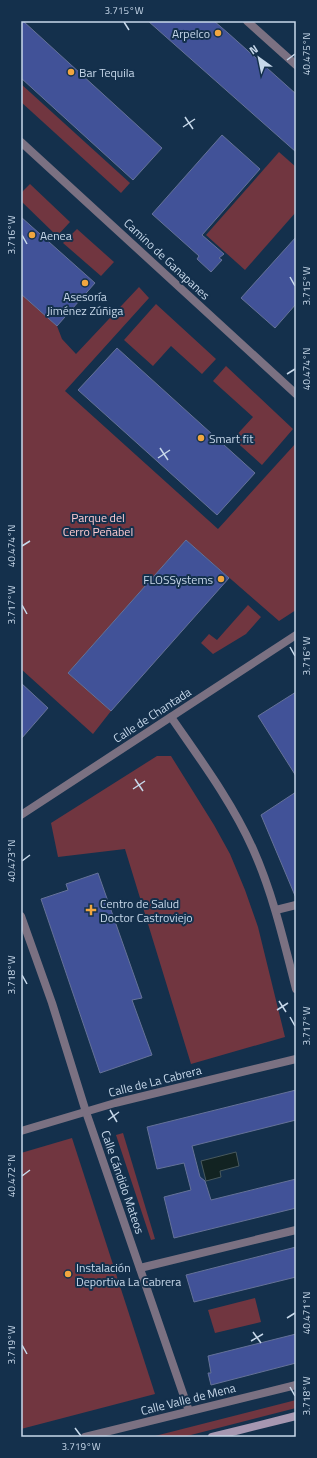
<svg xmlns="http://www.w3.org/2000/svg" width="317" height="1458" font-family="'Titillium Web',sans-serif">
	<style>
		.green { fill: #713640 }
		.water { fill: #122322; stroke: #48595e }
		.building { fill: #415298; stroke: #657298 }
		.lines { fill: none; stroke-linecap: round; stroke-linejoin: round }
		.minor { stroke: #7b7182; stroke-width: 8 }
		.secondary { stroke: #a697b1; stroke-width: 8 }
		.ticks { fill: none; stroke: #c7d8ea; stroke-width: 1.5 }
		.poi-dot { fill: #f1a63f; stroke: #14304c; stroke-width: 1.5 }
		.labels { text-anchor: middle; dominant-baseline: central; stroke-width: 4; stroke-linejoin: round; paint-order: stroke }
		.poi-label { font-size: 12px; fill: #c7d8ea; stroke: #14304c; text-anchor: start }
		.street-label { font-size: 12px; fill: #c7d8ea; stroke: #14304c }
		.park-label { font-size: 12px; fill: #fecbd1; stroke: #14304c }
		.neatline { fill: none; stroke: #c7d8ea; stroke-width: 1.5 }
		.ticks-label { font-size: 10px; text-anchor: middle; fill: #c7d8ea }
	</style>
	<rect width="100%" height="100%" fill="#14304c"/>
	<!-- green -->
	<g class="green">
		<polygon points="21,84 130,183 121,193 21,102"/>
		<polygon points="279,152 296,167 296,212 245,270 206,235"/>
		<polygon points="30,184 70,222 57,236 21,201 21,193"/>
		<polygon points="77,229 114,262 101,276 63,243"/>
		<polygon points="139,287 149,298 65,391 218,529 296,443 296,610 279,621 186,540 68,673 111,711 93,734 21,669 21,294 57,326 62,339 76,354"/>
		<polygon points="156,304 216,359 202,374 171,346 153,366 124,340"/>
		<polygon points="226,366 293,429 262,465 233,439 253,417 213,381"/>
		<polygon points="248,605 261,617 246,634 213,654 201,643 209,634 217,640"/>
		<polygon points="157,756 171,756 214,825 230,854 245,890 258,927 285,1037 191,1064 125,849 58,857 51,823"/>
		<polygon points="123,1133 155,1239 151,1240 116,1135"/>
		<polygon points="72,1138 155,1394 21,1429 21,1153"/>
		<polygon points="255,1298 261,1322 215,1333 208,1310"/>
		<polygon points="296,1400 296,1408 183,1437 151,1437"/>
	</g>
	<!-- water -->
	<polygon class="water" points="236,1152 239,1166 220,1171 221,1177 206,1181 201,1161"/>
	<!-- building -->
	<g class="building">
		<polygon points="21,21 23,21 162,148 133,180 21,78"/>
		<polygon points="148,21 214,21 228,33 296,94 296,152"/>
		<polygon points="222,135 260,169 202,235 224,254 219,258 222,260 211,272 197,259 199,256 152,214"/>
		<polygon points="21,217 95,283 57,326 21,294"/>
		<polygon points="296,237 296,304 275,328 241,298"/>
		<polygon points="117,348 255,473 217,515 78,390"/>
		<polygon points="186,540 229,578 111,711 68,673"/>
		<polygon points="21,683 48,708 21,739"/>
		<polygon points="296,692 296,776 258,716"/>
		<polygon points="296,792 296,898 261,815"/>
		<polygon points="98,873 142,998 132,1000 152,1055 100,1073 41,899 68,890 66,884"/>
		<polygon points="296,1090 296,1120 192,1146 200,1177 205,1181 211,1200 296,1179 296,1208 174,1238 164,1197 191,1190 184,1163 157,1169 147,1127"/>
		<polygon points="296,1247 296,1277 194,1302 186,1275"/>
		<polygon points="296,1334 296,1363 211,1385 208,1373 211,1373 208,1356"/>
	</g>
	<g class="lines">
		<!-- minor -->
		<g class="minor">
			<polyline points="247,21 296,65"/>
			<polyline points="21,142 296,394"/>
			<path d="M171,717C200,759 232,802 253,849C273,894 284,942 296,989"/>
			<polyline points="21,815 296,635"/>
			<polyline points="276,910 296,905"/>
			<polyline points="21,916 52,1003 86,1112 189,1411"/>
			<polyline points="21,1131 115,1103 296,1059"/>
			<polyline points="140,1268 296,1230"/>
			<polyline points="85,1437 296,1385"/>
		</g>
		<!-- secondary -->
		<polyline class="secondary" points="212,1437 296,1416"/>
	</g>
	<!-- ticks -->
	<path class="ticks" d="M124,22L129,30M287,60L295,54M185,117L193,129M183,127L195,119M22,235L27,244M290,277L295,286M287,374L295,369M160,448L168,460M158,458L170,450M22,546L30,541M22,605L27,614M290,647L295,656M135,779L143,791M133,789L145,781M22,861L30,855M22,975L27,984M279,1001L286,1012M277,1010L288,1003M290,1017L295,1026M110,1110L117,1122M108,1120L119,1112M22,1176L30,1170M287,1318L295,1313M253,1332L261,1343M251,1341L263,1334M22,1345L27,1354M290,1387L295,1396M75,1428L81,1436"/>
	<!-- markers -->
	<g class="poi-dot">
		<circle cx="218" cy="33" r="4"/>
		<circle cx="71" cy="72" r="4"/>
		<circle cx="32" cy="235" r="4"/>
		<circle cx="85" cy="283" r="4"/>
		<circle cx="201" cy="438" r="4"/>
		<circle cx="221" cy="579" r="4"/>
		<path d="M89 904h4v4h4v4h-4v4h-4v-4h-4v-4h4z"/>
		<circle cx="68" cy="1274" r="4"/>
	</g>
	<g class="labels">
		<!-- poi labels -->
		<g class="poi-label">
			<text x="210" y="33" text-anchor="end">Arpelco</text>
			<text x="79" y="72">Bar Tequila</text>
			<text x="40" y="235">Aenea</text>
			<text x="85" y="296" text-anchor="middle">Asesoría<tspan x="85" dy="14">Jiménez Zúñiga</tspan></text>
			<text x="209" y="438">Smart fit</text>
			<text x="213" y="579" text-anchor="end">FLOSSystems</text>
			<text x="100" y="903">Centro de Salud<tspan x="100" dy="14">Doctor Castroviejo</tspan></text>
			<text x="76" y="1267">Instalación<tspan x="76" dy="14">Deportiva La Cabrera</tspan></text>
		</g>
		<!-- street labels -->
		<g class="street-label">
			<text transform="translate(167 259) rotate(43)">Camino de Ganapanes</text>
			<text transform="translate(152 715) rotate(-33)">Calle de Chantada</text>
			<text transform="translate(155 1081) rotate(-14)">Calle de La Cabrera</text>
			<text transform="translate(123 1182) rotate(71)">Calle Cándido Mateos</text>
			<text transform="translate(188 1399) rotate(-14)">Calle Valle de Mena</text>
		</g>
		<!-- park labels -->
		<g class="park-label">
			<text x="98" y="517">Parque del<tspan x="98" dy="14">Cerro Peñabel</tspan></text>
		</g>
	</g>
	<!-- border -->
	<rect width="317" height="1458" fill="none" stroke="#14304c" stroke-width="44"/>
	<!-- north arrow -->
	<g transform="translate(259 58) rotate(327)" stroke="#14304c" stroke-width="3" paint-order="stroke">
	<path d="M0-3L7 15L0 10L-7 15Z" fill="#c7d8ea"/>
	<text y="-6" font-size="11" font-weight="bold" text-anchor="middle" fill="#c7d8ea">N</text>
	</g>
	<rect x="22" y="22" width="273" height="1414" class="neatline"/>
	<g class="ticks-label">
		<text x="124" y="14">3.715°W</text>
		<text transform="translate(306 54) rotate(-90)" y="4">40.475°N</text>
		<text transform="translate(11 235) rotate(-90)" y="4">3.716°W</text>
		<text transform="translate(306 286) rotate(-90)" y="4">3.715°W</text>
		<text transform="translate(306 369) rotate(-90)" y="4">40.474°N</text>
		<text transform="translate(11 546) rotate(-90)" y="4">40.474°N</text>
		<text transform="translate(11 605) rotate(-90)" y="4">3.717°W</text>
		<text transform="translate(306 656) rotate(-90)" y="4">3.716°W</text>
		<text transform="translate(11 861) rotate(-90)" y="4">40.473°N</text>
		<text transform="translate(11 975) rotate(-90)" y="4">3.718°W</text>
		<text transform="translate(306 1026) rotate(-90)" y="4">3.717°W</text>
		<text transform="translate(11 1176) rotate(-90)" y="4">40.472°N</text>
		<text transform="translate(306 1313) rotate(-90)" y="4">40.471°N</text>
		<text transform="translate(11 1345) rotate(-90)" y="4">3.719°W</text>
		<text transform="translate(306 1396) rotate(-90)" y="4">3.718°W</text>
		<text x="81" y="1450">3.719°W</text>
	</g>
</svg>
